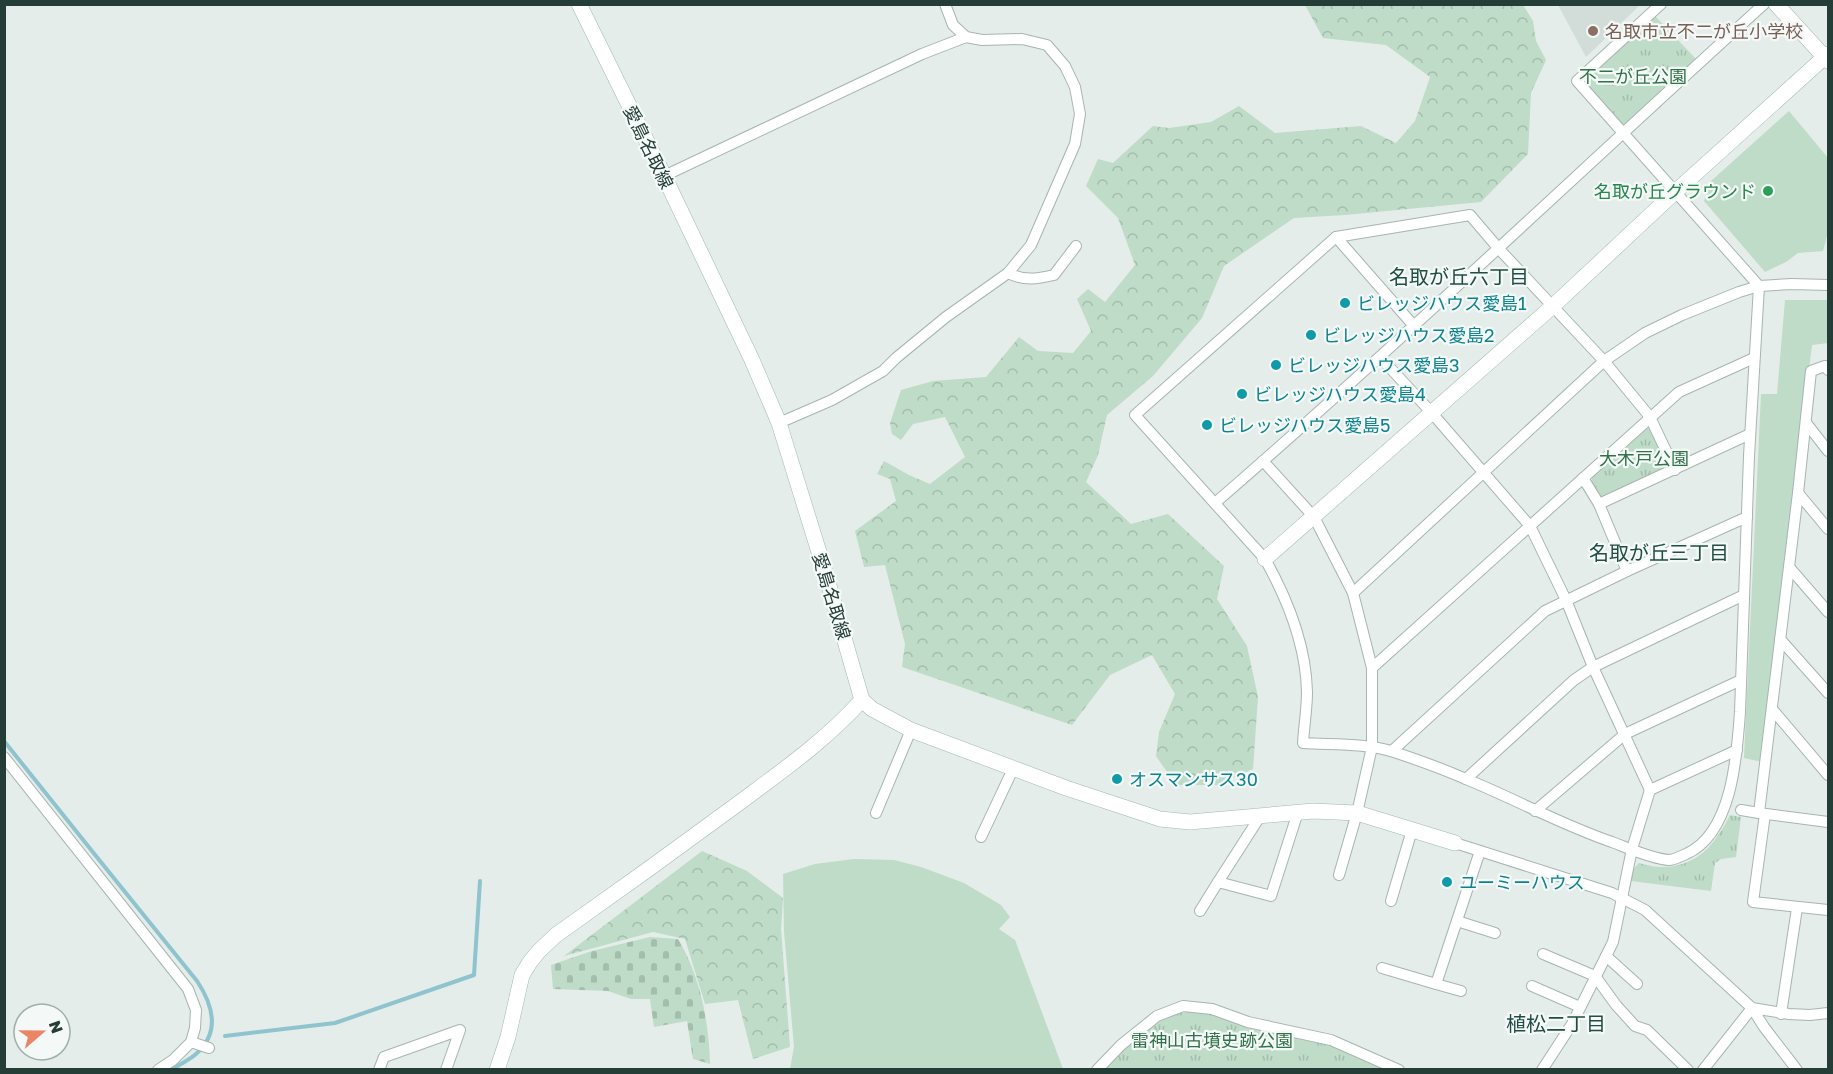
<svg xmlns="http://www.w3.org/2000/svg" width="1833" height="1074" font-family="'Golos Text','Noto Sans JP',sans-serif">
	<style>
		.built { fill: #d2dcd8 }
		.grass { fill: #bedcc7 }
		.forest { fill: url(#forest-crowns) }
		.cemetery { fill: url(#cemetery-stones) }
		.park { fill: url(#park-tufts) }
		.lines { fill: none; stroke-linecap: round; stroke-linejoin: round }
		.stream { stroke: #8fc4ce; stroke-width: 4 }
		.street-casing { stroke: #a7b5b0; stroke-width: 12 }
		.secondary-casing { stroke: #a3b8b1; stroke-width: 16 }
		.street { stroke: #fff; stroke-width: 10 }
		.secondary { stroke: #fff; stroke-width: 15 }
		.education-dot { fill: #8d6e63; stroke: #f4f9f7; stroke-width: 2 }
		.leisure-dot { fill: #2e9e5b; stroke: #f4f9f7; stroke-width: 2 }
		.culture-dot { fill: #0f9aa8; stroke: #f4f9f7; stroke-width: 2 }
		.labels { text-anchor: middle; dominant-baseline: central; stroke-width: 4.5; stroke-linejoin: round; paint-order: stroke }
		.education-label { font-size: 18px; fill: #785e54; stroke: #f4f9f7; text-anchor: start }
		.park-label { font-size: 18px; fill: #31724a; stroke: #f4f9f7 }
		.street-label { font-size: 18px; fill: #243d37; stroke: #f4f9f7 }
		.leisure-label { font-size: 18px; fill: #27864d; stroke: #f4f9f7; text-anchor: end }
		.culture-label { font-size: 18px; fill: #0d838f; stroke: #f4f9f7; text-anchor: start }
		.neighbourhood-label { font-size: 20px; fill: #214e44; stroke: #f4f9f7 }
	</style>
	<defs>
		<pattern id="forest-crowns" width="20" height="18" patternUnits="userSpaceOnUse" patternTransform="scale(1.5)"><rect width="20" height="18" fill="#bedcc7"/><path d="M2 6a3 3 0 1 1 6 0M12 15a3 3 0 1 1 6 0" fill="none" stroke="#a3beac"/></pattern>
		<pattern id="cemetery-stones" width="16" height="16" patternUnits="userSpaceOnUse" patternTransform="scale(1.5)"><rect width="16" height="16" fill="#bedcc7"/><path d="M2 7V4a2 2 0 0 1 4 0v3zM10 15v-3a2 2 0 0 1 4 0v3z" fill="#a3beac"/></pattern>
		<pattern id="park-tufts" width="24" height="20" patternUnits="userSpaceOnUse" patternTransform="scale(1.5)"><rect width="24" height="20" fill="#bedcc7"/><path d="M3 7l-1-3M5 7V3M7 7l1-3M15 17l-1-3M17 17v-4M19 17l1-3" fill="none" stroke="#a3beac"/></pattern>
	</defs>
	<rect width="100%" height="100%" fill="#e4ede9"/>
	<!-- built -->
	<polygon class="built" points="1558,5 1640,5 1586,57"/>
	<!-- grass -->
	<g class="grass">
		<polygon points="1789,111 1828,158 1828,232 1823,251 1798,253 1786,262 1765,272 1704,201 1711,181"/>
		<polygon points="1785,300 1828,300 1828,343 1812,345 1762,762 1744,758 1761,394 1777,394"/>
		<polygon points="854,859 894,860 921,867 964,883 1001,905 1010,917 999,929 1015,940 1063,1069 790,1069 794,1047 784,931 783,874 815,864"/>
	</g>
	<!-- forest -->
	<g class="forest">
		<polygon points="1305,5 1523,5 1533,21 1536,41 1546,60 1531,93 1528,154 1481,202 1345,215 1294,218 1224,266 1202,318 1153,376 1107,415 1098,455 1086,482 1131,524 1168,514 1224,566 1217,599 1247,646 1258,697 1253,769 1217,785 1176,785 1156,756 1159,732 1175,694 1152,655 1110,675 1072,725 902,667 905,644 885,565 864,567 855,531 896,501 890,479 877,474 884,461 909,475 930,484 965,457 945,417 913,424 901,440 892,434 890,423 901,390 933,381 986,377 1019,337 1038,351 1073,353 1091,331 1077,299 1088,289 1105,302 1135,265 1118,218 1086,186 1098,159 1113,163 1153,126 1169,128 1211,122 1239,106 1275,133 1361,126 1396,143 1415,121 1430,77 1386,45 1323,38"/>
		<polygon points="702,851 747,871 783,898 781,929 790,1047 753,1059 738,1000 705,1004 685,939 653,932 564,956"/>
	</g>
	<!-- cemetery -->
	<path class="cemetery" d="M650,937L678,939C700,975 709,1022 710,1064L693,1059L687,1021L654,1027L650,999H631L608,991L553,989L551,965L592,951Z"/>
	<!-- park -->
	<g class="park">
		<polygon points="1655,16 1697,60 1628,122 1622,125 1589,89 1588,76"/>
		<polygon points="1648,428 1653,428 1665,456 1666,465 1662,470 1605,499 1600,498 1592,484 1592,476"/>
		<path d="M1730,815L1741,817L1736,857L1721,859L1715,863L1711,891L1631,881L1632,870L1639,863C1670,873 1700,864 1718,835C1723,829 1726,822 1730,815Z"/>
		<polygon points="1212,1009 1331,1040 1401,1070 1102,1070 1157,1016"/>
	</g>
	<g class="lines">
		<!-- stream -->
		<g class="stream">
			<path d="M4,741L96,856L197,981C213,1005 221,1032 196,1054C189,1060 179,1065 171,1070"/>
			<polyline points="225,1036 335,1023 474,975 480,881"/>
		</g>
		<!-- street casing -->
		<g class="street-casing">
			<g id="street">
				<path d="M1661,4L1577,81L1759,286L1749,456L1740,712C1737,756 1732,834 1686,854C1681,856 1674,860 1669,860C1652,859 1628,848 1612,842C1562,825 1515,799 1466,779C1443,769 1418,760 1394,752C1365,743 1333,745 1303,743C1304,726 1307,709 1307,692C1306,645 1288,600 1265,559L1135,415L1336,237L1470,215L1499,249L1604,361L1650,417L1675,470"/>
				<polyline points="664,176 922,54 966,37"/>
				<polyline points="1336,237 1414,326"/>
				<path d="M1008,273C1024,281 1037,279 1054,275L1076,246"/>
				<polyline points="1380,357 1431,412 1530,526 1566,600 1593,667 1650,790"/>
				<polyline points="1828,370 1825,366 1811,371 1798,493 1759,813 1828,822"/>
				<polyline points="779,423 832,400 883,371 896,358 946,317 1008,273 1031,245 1075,144 1080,114 1075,87 1065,66 1047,45 1022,39 982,40 966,37 953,25 945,4"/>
				<polyline points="1807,424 1828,451"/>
				<polyline points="1263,461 1314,517 1353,593 1372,668 1372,747 1357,813 1339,875"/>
				<polyline points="1583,478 1599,504 1627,571"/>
				<polyline points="1798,493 1828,529"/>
				<path d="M1215,503C1402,341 1581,170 1764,4"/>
				<polyline points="1599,504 1750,434"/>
				<polyline points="1789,567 1828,612"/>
				<polyline points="1353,593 1604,361 1645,333 1682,315 1739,292 1759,286 1792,284 1828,285"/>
				<polyline points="1780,639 1828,693"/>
				<polyline points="1372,668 1679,392 1754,358"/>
				<polyline points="1772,709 1828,775"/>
				<polyline points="1392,751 1545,611 1627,571 1747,517"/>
				<polyline points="4,757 188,989 196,1010 195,1028 191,1042 173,1060 158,1070"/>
				<polyline points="1466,779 1574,680 1593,667 1744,595"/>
				<polyline points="1741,810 1759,813"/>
				<polyline points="1535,811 1625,734 1741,680"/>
				<polyline points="876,813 911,730"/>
				<polyline points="1765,814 1753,902 1828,910"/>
				<polyline points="1261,815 1218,882 1271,896 1298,812"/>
				<polyline points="981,837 1013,769"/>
				<polyline points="1455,843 1612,893 1645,910 1752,1008 1789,1014 1810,1015 1828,1013"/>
				<polyline points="1391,901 1412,830"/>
				<polyline points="1200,911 1218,882"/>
				<polyline points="1457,921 1495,933"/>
				<polyline points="1543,954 1595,976 1616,1005 1635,1026 1647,1030 1688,1070"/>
				<polyline points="1606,956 1637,984"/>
				<polyline points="1382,968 1436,984 1480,851"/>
				<polyline points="1436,984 1461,991"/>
				<polyline points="1532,986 1580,1007"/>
				<polyline points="1781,1014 1797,908"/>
				<polyline points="191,1042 209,1048"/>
				<polyline points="379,1070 384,1057 460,1030 446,1070"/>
				<polyline points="1097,1070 1121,1045 1157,1016 1183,1006 1212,1009 1248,1022 1331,1040 1399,1070"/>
				<polyline points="1542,1070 1572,1024 1613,942 1632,849 1650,790 1737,750"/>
				<polyline points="1703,1070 1752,1008 1764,1027 1797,1070"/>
			</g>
		</g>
		<!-- secondary casing -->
		<g class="secondary-casing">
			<g id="secondary">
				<polyline points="1776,4 1828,61"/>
				<polyline points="1265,559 1553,306 1674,193 1828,54"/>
				<polyline points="862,700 872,709 911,730 1066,788 1160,819 1190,822 1313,811 1357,813 1455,843"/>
				<path d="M497,1070L508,1037L522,975L530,962L539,951L556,935C617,892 678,848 739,803C782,771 826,740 862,700L823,565L779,423L752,360L664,176L579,4"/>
			</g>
		</g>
		<!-- street -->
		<use href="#street" class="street"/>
		<!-- secondary -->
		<use href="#secondary" class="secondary"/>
	</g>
	<!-- markers -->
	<circle class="education-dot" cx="1593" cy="31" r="6"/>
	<circle class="leisure-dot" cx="1768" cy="191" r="6"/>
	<g class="culture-dot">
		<circle cx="1345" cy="303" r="6"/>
		<circle cx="1311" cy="335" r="6"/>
		<circle cx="1276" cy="365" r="6"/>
		<circle cx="1242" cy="394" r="6"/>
		<circle cx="1207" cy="425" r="6"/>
		<circle cx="1117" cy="779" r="6"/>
		<circle cx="1447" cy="882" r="6"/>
	</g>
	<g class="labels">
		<!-- education labels -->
		<g class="education-label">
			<text x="1605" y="31">名取市立不二が丘小学校</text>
		</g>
		<!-- park labels -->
		<g class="park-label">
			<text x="1633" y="76">不二が丘公園</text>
			<text x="1644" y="458">大木戸公園</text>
			<text x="1212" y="1040">雷神山古墳史跡公園</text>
		</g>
		<!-- street labels -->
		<g class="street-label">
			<text transform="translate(649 147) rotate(64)">愛島名取線</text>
			<text transform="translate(832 596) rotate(73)">愛島名取線</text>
		</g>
		<!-- leisure labels -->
		<g class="leisure-label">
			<text x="1756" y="191">名取が丘グラウンド</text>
		</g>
		<!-- culture labels -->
		<g class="culture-label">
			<text x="1357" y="303">ビレッジハウス愛島1</text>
			<text x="1323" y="335">ビレッジハウス愛島2</text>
			<text x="1288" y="365">ビレッジハウス愛島3</text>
			<text x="1254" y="394">ビレッジハウス愛島4</text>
			<text x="1219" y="425">ビレッジハウス愛島5</text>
			<text x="1129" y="779">オスマンサス30</text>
			<text x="1459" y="882">ユーミーハウス</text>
		</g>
		<!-- neighbourhood labels -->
		<g class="neighbourhood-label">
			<text x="1459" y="276">名取が丘六丁目</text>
			<text x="1659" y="552">名取が丘三丁目</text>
			<text x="1556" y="1023">植松二丁目</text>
		</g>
	</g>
	<!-- border -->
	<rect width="1833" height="1074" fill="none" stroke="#243d37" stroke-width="12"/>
	<!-- north arrow -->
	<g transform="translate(42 1032) rotate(70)"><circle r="28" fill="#f4f9f7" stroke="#a1aeaa" stroke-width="1.5"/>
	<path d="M0-4.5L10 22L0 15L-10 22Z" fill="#ea8665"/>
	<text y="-9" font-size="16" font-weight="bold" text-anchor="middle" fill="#243d37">N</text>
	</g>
</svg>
